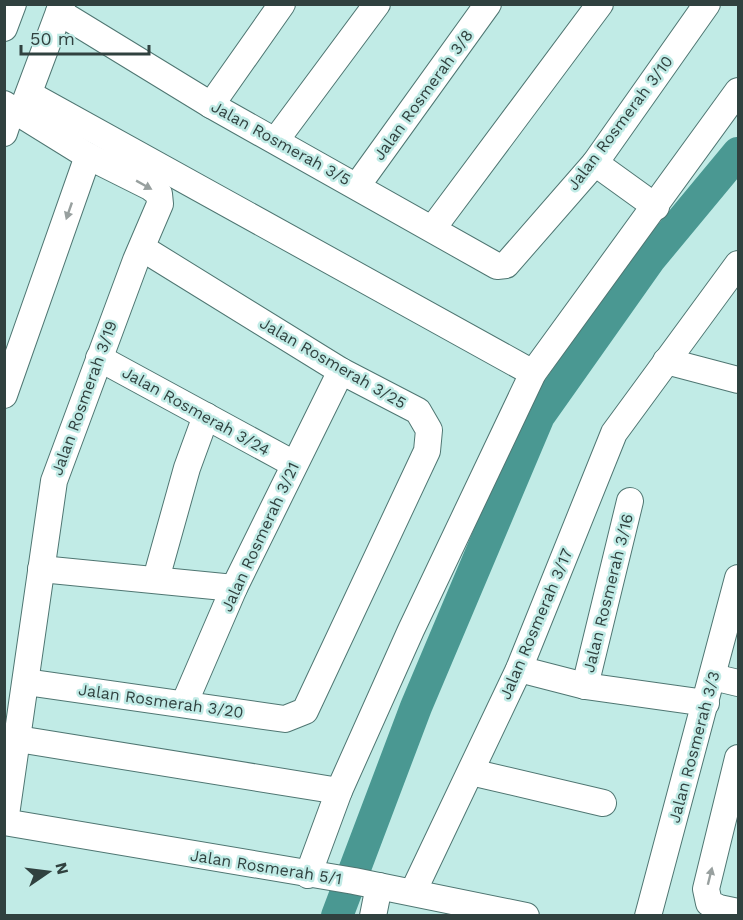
<svg xmlns="http://www.w3.org/2000/svg" width="743" height="920" font-family="'Work Sans',sans-serif">
	<style>
		.lines { fill: none; stroke-linecap: round; stroke-linejoin: round }
		.river { stroke: #4a9892; stroke-width: 32 }
		.minor-casing { stroke: #4f7672; stroke-width: 28 }
		.minor { stroke: #fff; stroke-width: 26 }
		.oneway { fill: #98a09f }
		.labels { text-anchor: middle; dominant-baseline: central; stroke-width: 5; stroke-linejoin: round; paint-order: stroke }
		.street-label { font-size: 16px; fill: #30413f; stroke: #c1ebe6 }
	</style>
	<rect width="100%" height="100%" fill="#c1ebe6"/>
	<g class="lines">
		<!-- river -->
		<polyline class="river" points="337,916 416,707 539,416 650,259 738,153"/>
		<!-- minor casing -->
		<g class="minor-casing">
			<g id="minor">
				<polyline points="59,12 211,105 497,266 506,265 595,163 707,4"/>
				<polyline points="4,28 13,4"/>
				<polyline points="29,94 533,373"/>
				<polyline points="4,104 88,156 150,187 159,194 160,204 136,260 54,481 5,822"/>
				<polyline points="211,105 282,4"/>
				<polyline points="23,108 62,4"/>
				<polyline points="4,133 12,109"/>
				<polyline points="276,140 377,4"/>
				<polyline points="595,163 656,207"/>
				<polyline points="357,186 488,4"/>
				<polyline points="433,228 600,4"/>
				<polyline points="99,358 294,464"/>
				<polyline points="666,361 738,380"/>
				<polyline points="4,395 88,156"/>
				<polyline points="41,569 234,588"/>
				<polyline points="156,579 187,468 206,416"/>
				<polyline points="519,669 585,686 706,703"/>
				<polyline points="713,677 738,683"/>
				<polyline points="26,682 285,719 305,711 427,451 429,430 418,411 341,371 142,248"/>
				<polyline points="585,686 630,501"/>
				<polyline points="184,704 234,588 341,371"/>
				<polyline points="18,739 339,791"/>
				<polyline points="738,758 706,889 709,903 719,908 738,912"/>
				<polyline points="471,772 603,803"/>
				<polyline points="4,822 354,881 526,916"/>
				<polyline points="308,875 339,791 411,630 533,373 738,91"/>
				<polyline points="413,892 519,669 614,433 738,264"/>
				<polyline points="373,916 379,886"/>
				<polyline points="648,916 738,578"/>
			</g>
		</g>
		<!-- minor -->
		<use href="#minor" class="minor"/>
	</g>
	<!-- one-way arrows -->
	<defs><path id="oneway-solid" d="M-6-.8H1V-3.2L6.5 0L1 3.2V.8H-6Z" transform="scale(1.5)"/></defs>
	<g class="oneway">
		<use href="#oneway-solid" transform="translate(144 185) rotate(29)"/>
		<use href="#oneway-solid" transform="translate(69 211) rotate(109)"/>
		<use href="#oneway-solid" transform="translate(710 876) rotate(-76)"/>
	</g>
	<g class="labels">
		<!-- street labels -->
		<g class="street-label">
			<text transform="translate(423 95) rotate(-54)">Jalan Rosmerah 3/8</text>
			<text transform="translate(620 123) rotate(-53)">Jalan Rosmerah 3/10</text>
			<text transform="translate(281 143) rotate(29)">Jalan Rosmerah 3/5</text>
			<text transform="translate(333 363) rotate(30)">Jalan Rosmerah 3/25</text>
			<text transform="translate(84 398) rotate(-70)">Jalan Rosmerah 3/19</text>
			<text transform="translate(196 411) rotate(29)">Jalan Rosmerah 3/24</text>
			<text transform="translate(260 537) rotate(-65)">Jalan Rosmerah 3/21</text>
			<text transform="translate(608 593) rotate(-76)">Jalan Rosmerah 3/16</text>
			<text transform="translate(536 624) rotate(-67)">Jalan Rosmerah 3/17</text>
			<text transform="translate(161 701) rotate(8)">Jalan Rosmerah 3/20</text>
			<text transform="translate(694 747) rotate(-75)">Jalan Rosmerah 3/3</text>
			<text transform="translate(266 867) rotate(9)">Jalan Rosmerah 5/1</text>
		</g>
	</g>
	<!-- border -->
	<rect width="743" height="920" fill="none" stroke="#30413f" stroke-width="12"/>
	<!-- north arrow -->
	<g transform="translate(48 872) rotate(76)" stroke="#c1ebe6" stroke-width="4.5" paint-order="stroke">
	<path d="M0-4.5L10 22L0 15L-10 22Z" fill="#30413f"/>
	<text y="-9" font-size="16" font-weight="bold" text-anchor="middle" fill="#30413f">N</text>
	</g>
	<!-- scale -->
	<path d="M21 45v9h128v-9" fill="none" stroke="#30413f" stroke-width="3"/>
	<text x="30" y="45" font-size="18" fill="#30413f" stroke="#c1ebe6" stroke-width="4.5" paint-order="stroke">50 m</text>
</svg>
